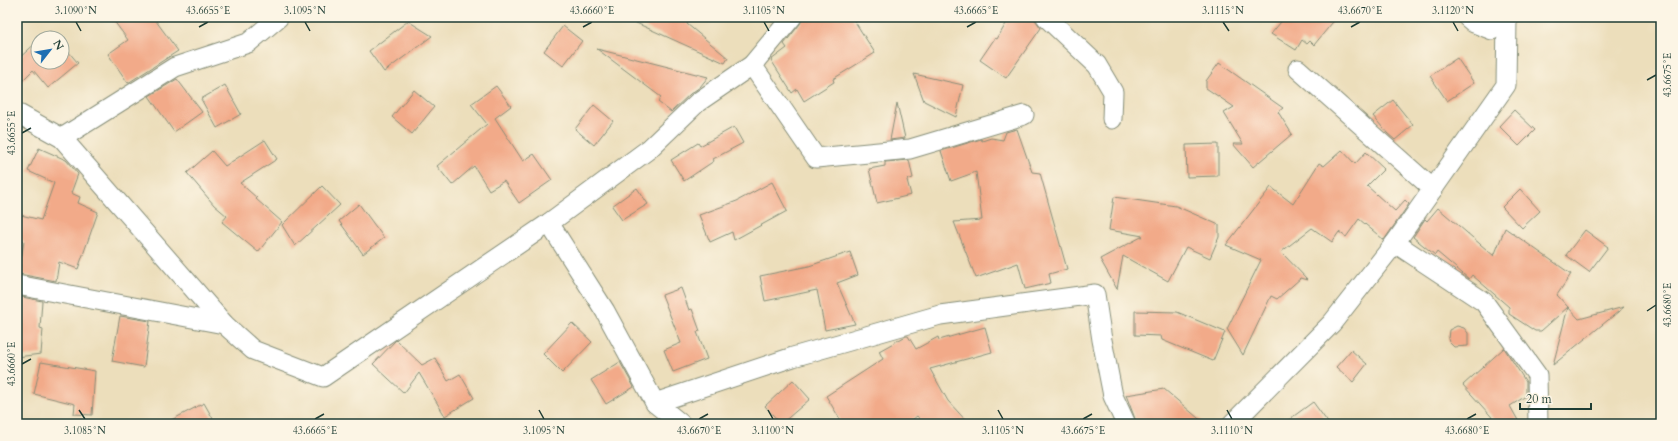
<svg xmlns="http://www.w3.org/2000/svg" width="1678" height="441" font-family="Cardo,serif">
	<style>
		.building { fill: #f2aa89 }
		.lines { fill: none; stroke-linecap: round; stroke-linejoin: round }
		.street-casing { stroke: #868e78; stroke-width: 21 }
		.street { stroke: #fff; stroke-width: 19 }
		.ticks { fill: none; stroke: #1f3d34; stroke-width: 1.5 }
		.neatline { fill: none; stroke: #1f3d34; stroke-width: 1.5 }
		.ticks-label { font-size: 10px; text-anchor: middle; fill: #1f3d34 }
	</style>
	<rect width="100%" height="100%" fill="#fcf5e5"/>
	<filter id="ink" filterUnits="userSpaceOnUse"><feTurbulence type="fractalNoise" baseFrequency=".025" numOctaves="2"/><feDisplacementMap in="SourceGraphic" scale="8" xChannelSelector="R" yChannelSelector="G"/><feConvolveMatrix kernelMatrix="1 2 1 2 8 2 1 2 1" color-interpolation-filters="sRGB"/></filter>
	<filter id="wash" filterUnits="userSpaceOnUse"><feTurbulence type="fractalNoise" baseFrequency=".012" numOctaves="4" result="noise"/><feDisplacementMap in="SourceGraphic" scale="16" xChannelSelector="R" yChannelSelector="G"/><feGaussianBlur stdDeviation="0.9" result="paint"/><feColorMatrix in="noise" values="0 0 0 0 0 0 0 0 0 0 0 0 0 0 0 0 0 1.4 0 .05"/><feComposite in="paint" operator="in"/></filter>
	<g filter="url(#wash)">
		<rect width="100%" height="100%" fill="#ecdebb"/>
		<g id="blocks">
			<!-- building -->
			<g class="building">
				<polygon points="111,17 153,17 178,51 128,83 108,54 128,40"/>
				<polygon points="623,17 689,17 687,24 728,58 725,63"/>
				<polygon points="803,17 852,17 875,53 833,79 834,82 804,101 797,89 792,93 771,60 787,48 784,44 800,24"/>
				<polygon points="1010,17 1033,17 1041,28 1006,78 980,60 995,38 997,39"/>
				<polygon points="1285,17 1337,17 1314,45 1310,41 1307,44 1302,40 1296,50 1271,34"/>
				<polygon points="408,21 432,36 384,72 369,51"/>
				<polygon points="563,26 582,41 563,66 544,51"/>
				<polygon points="50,31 57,38 42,38"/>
				<polygon points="38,41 38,62 62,62 62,44 78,63 48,88 33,70 17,86 17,60"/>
				<polygon points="597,49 708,77 700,87 690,94 671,112 658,102 661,97"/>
				<polygon points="1457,58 1474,83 1447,101 1430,76"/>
				<polygon points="1219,63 1283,108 1278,112 1292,134 1253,167 1233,144 1243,144 1224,113 1234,107 1206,88 1206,81"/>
				<polygon points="914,74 963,85 956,117 924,101"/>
				<polygon points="177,79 202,112 174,132 149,96"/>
				<polygon points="225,85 241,114 217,128 201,99"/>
				<polygon points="496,86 511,106 495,118 523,161 534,154 552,180 519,203 504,181 489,190 474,166 452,185 437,166 487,124 471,104"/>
				<polygon points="414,90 434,107 412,134 392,117"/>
				<polygon points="1393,100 1413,125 1395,140 1387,133 1373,116"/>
				<polygon points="897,103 905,138 890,140"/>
				<polygon points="594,105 613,121 594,145 575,129"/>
				<polygon points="1514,110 1535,130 1519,146 1499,126"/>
				<polygon points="734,127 743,143 713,159 714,161 684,181 671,160 698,143 700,146"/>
				<polygon points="1017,129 1032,172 1040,173 1067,269 1049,274 1051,283 1025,289 1018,263 976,278 954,222 982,220 976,172 951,181 941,151 981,139 982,141 991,138 1003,140 1006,132"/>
				<polygon points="265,140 277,159 240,183 257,198 256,199 282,222 258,252 222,222 227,216 214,205 187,173 212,151 225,166"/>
				<polygon points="1218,144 1218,176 1187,177 1186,145"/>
				<polygon points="39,148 66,160 78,174 71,193 80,197 78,203 98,212 78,269 59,262 56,281 19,274 24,241 17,239 17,214 41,220 54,183 28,171"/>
				<polygon points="1342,150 1355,164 1366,152 1384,169 1367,186 1395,211 1405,200 1409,204 1384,240 1359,219 1346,237 1339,232 1332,242 1312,228 1281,252 1308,280 1301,278 1277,299 1271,296 1243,355 1227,329 1261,260 1226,245 1271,187 1293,204 1319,163 1324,166"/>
				<polygon points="909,160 913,178 907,180 911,195 877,203 869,169 885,166 885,162"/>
				<polygon points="772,182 787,211 734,240 732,232 710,242 699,215 737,201"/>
				<polygon points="322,186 340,205 295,246 282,225"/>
				<polygon points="637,188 648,204 622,220 612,206"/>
				<polygon points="1520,189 1540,211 1522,228 1502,207"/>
				<polygon points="1114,197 1176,206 1219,225 1219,237 1210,258 1186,247 1168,281 1123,256 1117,289 1100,259 1143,236 1109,230"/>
				<polygon points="359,204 384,238 363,254 339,221"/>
				<polygon points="1438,208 1494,256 1505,228 1571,274 1557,295 1568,307 1541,331 1535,331 1509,314 1509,307 1472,275 1469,279 1437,252 1435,255 1413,237 1425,219 1427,221"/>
				<polygon points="1585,230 1608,247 1589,272 1566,255"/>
				<polygon points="850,252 858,275 837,283 855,324 825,330 817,290 765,301 760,276 809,266"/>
				<polygon points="681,288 689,310 692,309 700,331 697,332 707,359 673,372 664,350 681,343 662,295"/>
				<polygon points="17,296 42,301 40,328 43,329 41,354 17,357"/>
				<polygon points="1568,307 1579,319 1624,307 1553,365"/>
				<polygon points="1135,311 1177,312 1225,332 1213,361 1162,340 1161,336 1135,335"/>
				<polygon points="120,316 150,321 144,367 112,361"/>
				<polygon points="572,323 592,342 562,373 543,354"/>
				<polygon points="1457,326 1464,328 1468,333 1468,346 1454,347 1449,342 1448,339 1449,330"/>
				<polygon points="985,327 992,352 930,369 948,401 969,424 924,424 917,416 907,424 843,424 826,396 883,359 879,351 906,336 908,336 916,349 938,337 939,340"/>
				<polygon points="396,340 422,365 435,358 448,381 460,374 474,398 445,416 419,373 404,393 373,364"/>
				<polygon points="1504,348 1526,382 1526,396 1510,406 1520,424 1498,424 1463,385"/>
				<polygon points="1351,350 1367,364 1353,382 1336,367"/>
				<polygon points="41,362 95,371 92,415 74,414 75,404 34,394"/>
				<polygon points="620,362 634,387 606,404 591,380"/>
				<polygon points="793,380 810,399 781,424 765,406"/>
				<polygon points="1164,389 1205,424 1137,424 1126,395"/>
				<polygon points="1313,402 1329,424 1283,424"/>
				<polygon points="204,403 216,424 164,424"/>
			</g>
		</g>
	</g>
	<g filter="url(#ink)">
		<use href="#blocks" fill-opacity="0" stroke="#868e78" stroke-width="1"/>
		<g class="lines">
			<!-- street casing -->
			<g class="street-casing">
				<g id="street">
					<polyline points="1046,17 1097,65 1113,92 1112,119"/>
					<polyline points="1467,17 1474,23 1492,30 1509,17"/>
					<polyline points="752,65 816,158 910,149 1024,115"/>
					<polyline points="1298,69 1433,189"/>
					<polyline points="17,113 62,138 224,324"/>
					<polyline points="62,138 175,67 248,43 279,17"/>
					<polyline points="549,223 605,311 655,403 681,424"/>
					<polyline points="1395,243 1484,302 1537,375 1538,424"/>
					<polyline points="17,285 224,324 253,350 323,377 549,223 649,149 698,102 752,65 792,17"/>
					<polyline points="655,403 793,357 940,315 1095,294 1102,340 1113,396 1126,424"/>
					<polyline points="1232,424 1332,323 1395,243 1506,85 1507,18"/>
				</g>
			</g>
			<!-- street -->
			<use href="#street" class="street"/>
		</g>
	</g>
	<!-- ticks -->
	<path class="ticks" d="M76,22L81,31M305,22L310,31M764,22L769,31M1223,22L1229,31M1453,22L1458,31M199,27L208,22M583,27L592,22M967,27L976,22M1351,27L1360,22M1647,80L1656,75M22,133L31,128M1647,311L1656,305M22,364L31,359M79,410L85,419M539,410L544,419M768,410L773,419M998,410L1003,419M1227,410L1232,419M315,419L324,414M699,419L708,414M1083,419L1092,414M1467,419L1476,414"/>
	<!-- margin -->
	<rect width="1678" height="441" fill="none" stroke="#fcf5e5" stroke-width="44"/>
	<!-- north arrow -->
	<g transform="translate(50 50) rotate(59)"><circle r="19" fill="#fcf5e5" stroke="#a4ab9e"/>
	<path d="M0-3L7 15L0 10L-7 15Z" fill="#1f6fb2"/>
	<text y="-6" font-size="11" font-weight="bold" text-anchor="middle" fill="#1f3d34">N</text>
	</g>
	<!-- scale -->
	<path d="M1520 403v6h71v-6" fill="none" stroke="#1f3d34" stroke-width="2"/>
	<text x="1526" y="403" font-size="12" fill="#1f3d34" stroke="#fcf5e5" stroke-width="3" paint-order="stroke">20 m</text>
	<rect x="22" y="22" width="1634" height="397" class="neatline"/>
	<g class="ticks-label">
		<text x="76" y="14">3.1090°N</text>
		<text x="208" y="14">43.6655°E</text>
		<text x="305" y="14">3.1095°N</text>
		<text x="592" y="14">43.6660°E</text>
		<text x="764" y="14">3.1105°N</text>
		<text x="976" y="14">43.6665°E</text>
		<text x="1223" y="14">3.1115°N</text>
		<text x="1360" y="14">43.6670°E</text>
		<text x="1453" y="14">3.1120°N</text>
		<text transform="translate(1667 75) rotate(-90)" y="4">43.6675°E</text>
		<text transform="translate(11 133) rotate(-90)" y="4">43.6655°E</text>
		<text transform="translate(1667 305) rotate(-90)" y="4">43.6680°E</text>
		<text transform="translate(11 364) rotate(-90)" y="4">43.6660°E</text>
		<text x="85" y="434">3.1085°N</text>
		<text x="315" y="434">43.6665°E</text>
		<text x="544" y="434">3.1095°N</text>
		<text x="699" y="434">43.6670°E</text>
		<text x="773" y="434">3.1100°N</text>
		<text x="1003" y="434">3.1105°N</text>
		<text x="1083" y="434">43.6675°E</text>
		<text x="1232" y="434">3.1110°N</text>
		<text x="1467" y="434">43.6680°E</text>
	</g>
</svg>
